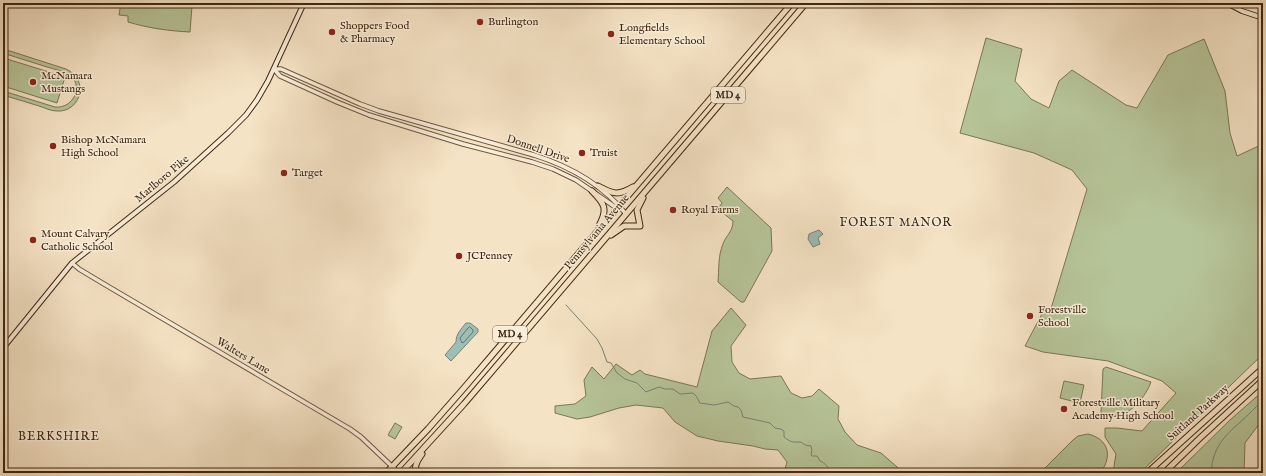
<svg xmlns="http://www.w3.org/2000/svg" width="1266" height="476" font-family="'IM FELL English',serif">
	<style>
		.green { fill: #b6c599; stroke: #7c7655 }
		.water { fill: #9cbeb7; stroke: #788275 }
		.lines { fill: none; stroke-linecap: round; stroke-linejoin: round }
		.shore { stroke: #6e7264; stroke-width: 1 }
		.stream { stroke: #788275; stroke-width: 1 }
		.tertiary-casing { stroke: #6e563e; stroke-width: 5.5 }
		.secondary-casing { stroke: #412711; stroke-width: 6 }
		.trunk-casing { stroke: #412711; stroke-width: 7 }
		.tertiary { stroke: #f8edd9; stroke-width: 3.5 }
		.secondary { stroke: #f8edd9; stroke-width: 4 }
		.trunk { stroke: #f5e3c5; stroke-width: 5 }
		.poi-dot { fill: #8f2418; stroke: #f8edd9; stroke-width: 1.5 }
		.labels { text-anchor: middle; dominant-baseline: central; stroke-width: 3; stroke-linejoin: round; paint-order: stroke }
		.shield { fill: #f8edd9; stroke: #78624d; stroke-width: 1 }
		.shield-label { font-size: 10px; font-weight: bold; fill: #412711 }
		.poi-label { font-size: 11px; fill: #412711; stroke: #f8edd9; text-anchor: start }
		.street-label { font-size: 11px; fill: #412711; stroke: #f8edd9 }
		.neighbourhood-label { font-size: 12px; letter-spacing: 1px; fill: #412711; stroke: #f8edd9 }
	</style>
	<rect width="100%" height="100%" fill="#f5e3c5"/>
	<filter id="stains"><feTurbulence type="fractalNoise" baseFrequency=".005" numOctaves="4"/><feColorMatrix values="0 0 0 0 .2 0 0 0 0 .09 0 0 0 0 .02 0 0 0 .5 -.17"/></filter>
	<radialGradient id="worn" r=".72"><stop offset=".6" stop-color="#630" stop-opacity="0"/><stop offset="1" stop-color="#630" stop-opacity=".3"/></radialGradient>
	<!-- green -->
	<g class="green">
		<path d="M121,3H162L192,6L190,32C169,31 148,28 128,22V16L119,15Z"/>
		<polygon points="986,38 1022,49 1015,81 1031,99 1049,108 1059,81 1072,70 1126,105 1137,108 1168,55 1204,39 1225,91 1230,133 1237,156 1263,144 1263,354 1140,473 1113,473 1116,454 1105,437 1105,428 1117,428 1142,431 1176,393 1162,381 1108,361 1043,352 1025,346 1044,310 1050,312 1087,189 1072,170 1034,153 960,133"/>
		<path d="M3,51H10L66,69C74,73 81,80 80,91C79,103 69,112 57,111C51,111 45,108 39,106C27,102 15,99 3,95V91L55,107C74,109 85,84 68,74C62,71 54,69 47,67C34,63 22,59 9,55H3Z"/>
		<polygon points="7,59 65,77 57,103 3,86 3,70"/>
		<path d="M727,187L771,228L772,251L744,302H741L718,282C719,270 718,255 723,244C726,235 733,232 733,221L718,209L722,203L718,198Z"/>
		<polygon points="731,308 746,325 731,346 732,362 739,373 750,379 781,376 791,393 802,398 812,396 819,389 839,406 838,419 845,432 857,445 881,453 904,473 784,473 787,462 778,450 765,449 753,446 718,441 697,436 675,422 663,408 636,405 619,408 590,417 577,419 555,413 555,406 575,404 586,396 584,380 592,367 604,379 616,364 632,375 640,370 645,374 697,387 712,331"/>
		<path d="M1106,367L1151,382C1146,396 1132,413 1117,416C1113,417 1108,416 1104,416L1101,412L1103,369Z"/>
		<polygon points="1064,381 1084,385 1080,403 1060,398"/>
		<polygon points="1263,391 1263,419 1245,443 1244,473 1176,473 1230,420"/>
		<polygon points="395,423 402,427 395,439 388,435"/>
		<path d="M1088,434C1109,439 1113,457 1100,473H1040L1073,440L1078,436Z"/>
	</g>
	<!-- water -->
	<g class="water">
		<polygon points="819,230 823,234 818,238 820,244 813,247 808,239 809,234"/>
		<path d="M466,323H470L478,329V332L451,361L445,355L456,342C456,334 461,329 466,323Z"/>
	</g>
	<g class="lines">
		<!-- shore -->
		<polygon class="shore" points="470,327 473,330 473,332 464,342 462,343 460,338 468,328"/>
		<!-- stream -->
		<g class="stream">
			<path d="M566,305L597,339L602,348L607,362L611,363L617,373L625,379L637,383L646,392L659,387L665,389H673L680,394L693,393L696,396L700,403L714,405L728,402L734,406L738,407L741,410L743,417L770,423L775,428L781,429L784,431V437C792,443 792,442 801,442L805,445L811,446L812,450L811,455L812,456H817L820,461C825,463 829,468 832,473"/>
			<path d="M1211,473C1213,442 1229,433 1249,414C1254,409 1258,405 1263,400"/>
		</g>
		<!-- tertiary casing -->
		<g class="tertiary-casing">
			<g id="tertiary">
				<path d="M274,69H281L360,104L379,111L534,155C569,166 602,184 626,214"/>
				<polyline points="274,69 280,76 337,102 369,115 463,144 532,162 553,169 576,180 618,209"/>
				<polyline points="72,263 79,269 104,284 350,429 361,437 399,473"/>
			</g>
		</g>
		<!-- secondary casing -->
		<g class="secondary-casing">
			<g id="secondary">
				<polyline points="1227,3 1242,11 1263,18"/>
				<polyline points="3,348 72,263 174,182 228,133 246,115 257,100 268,81 304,3"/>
			</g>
		</g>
		<!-- trunk casing -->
		<g class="trunk-casing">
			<g id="trunk">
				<path d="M598,186C613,194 618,196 633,187"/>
				<path d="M592,191C605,204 608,209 599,226"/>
				<polyline points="611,235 624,226 640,226 637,210 643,198"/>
				<polyline points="386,473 428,429 464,388 792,3"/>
				<polyline points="401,473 464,404 806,3"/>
				<path d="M416,473C414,465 418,460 422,454"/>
				<polyline points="1147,473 1263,368"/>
				<polyline points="1164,473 1200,438 1263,380"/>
			</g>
		</g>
		<!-- tertiary -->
		<use href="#tertiary" class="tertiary"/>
		<!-- secondary -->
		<use href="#secondary" class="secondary"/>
		<!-- trunk -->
		<use href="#trunk" class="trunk"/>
	</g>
	<!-- markers -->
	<g class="poi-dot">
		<circle cx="480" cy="22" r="4"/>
		<circle cx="332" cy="32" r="4"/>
		<circle cx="611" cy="34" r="4"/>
		<circle cx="33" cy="82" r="4"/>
		<circle cx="53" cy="146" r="4"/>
		<circle cx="582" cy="153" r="4"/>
		<circle cx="284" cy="173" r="4"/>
		<circle cx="673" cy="210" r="4"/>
		<circle cx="33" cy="240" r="4"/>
		<circle cx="459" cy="256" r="4"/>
		<circle cx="1030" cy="316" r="4"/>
		<circle cx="1064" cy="409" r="4"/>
	</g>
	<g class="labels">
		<!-- shield labels -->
		<g class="shield">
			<rect x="711" y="87" width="34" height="16" rx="3"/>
			<rect x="493" y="326" width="34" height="16" rx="3"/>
		</g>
		<g class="shield-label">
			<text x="728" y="95">MD 4</text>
			<text x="510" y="334">MD 4</text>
		</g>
		<!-- poi labels -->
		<g class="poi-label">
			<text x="488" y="22">Burlington</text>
			<text x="340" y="26">Shoppers Food<tspan x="340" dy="13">&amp; Pharmacy</tspan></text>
			<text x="619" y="28">Longfields<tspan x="619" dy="13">Elementary School</tspan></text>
			<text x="41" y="76">McNamara<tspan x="41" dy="13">Mustangs</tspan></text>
			<text x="61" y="140">Bishop McNamara<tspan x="61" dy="13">High School</tspan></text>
			<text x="590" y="153">Truist</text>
			<text x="292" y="173">Target</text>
			<text x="681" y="210">Royal Farms</text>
			<text x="41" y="234">Mount Calvary<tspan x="41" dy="13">Catholic School</tspan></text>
			<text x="467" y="256">JCPenney</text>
			<text x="1038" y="310">Forestville<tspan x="1038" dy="13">School</tspan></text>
			<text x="1072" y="403">Forestville Military<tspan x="1072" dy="13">Academy High School</tspan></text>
		</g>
		<!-- street labels -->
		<g class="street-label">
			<text transform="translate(538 149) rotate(19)">Donnell Drive</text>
			<text transform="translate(162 179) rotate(-40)">Marlboro Pike</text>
			<text transform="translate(597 232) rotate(-50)">Pennsylvania Avenue</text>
			<text transform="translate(243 356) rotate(31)">Walters Lane</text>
			<text transform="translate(1198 413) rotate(-42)">Suitland Parkway</text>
		</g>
		<!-- neighbourhood labels -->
		<g class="neighbourhood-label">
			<text x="896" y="222">FOREST MANOR</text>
			<text x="59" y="436">BERKSHIRE</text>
		</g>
	</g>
	<!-- margin -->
	<rect width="1266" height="476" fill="none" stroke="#f5e3c5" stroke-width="16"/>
	<rect x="4" y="4" width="1258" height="468" fill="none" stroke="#412711" stroke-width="2"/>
	<rect x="8" y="8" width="1250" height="460" fill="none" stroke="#412711"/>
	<rect width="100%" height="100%" filter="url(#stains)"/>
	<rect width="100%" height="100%" fill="url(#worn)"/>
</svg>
